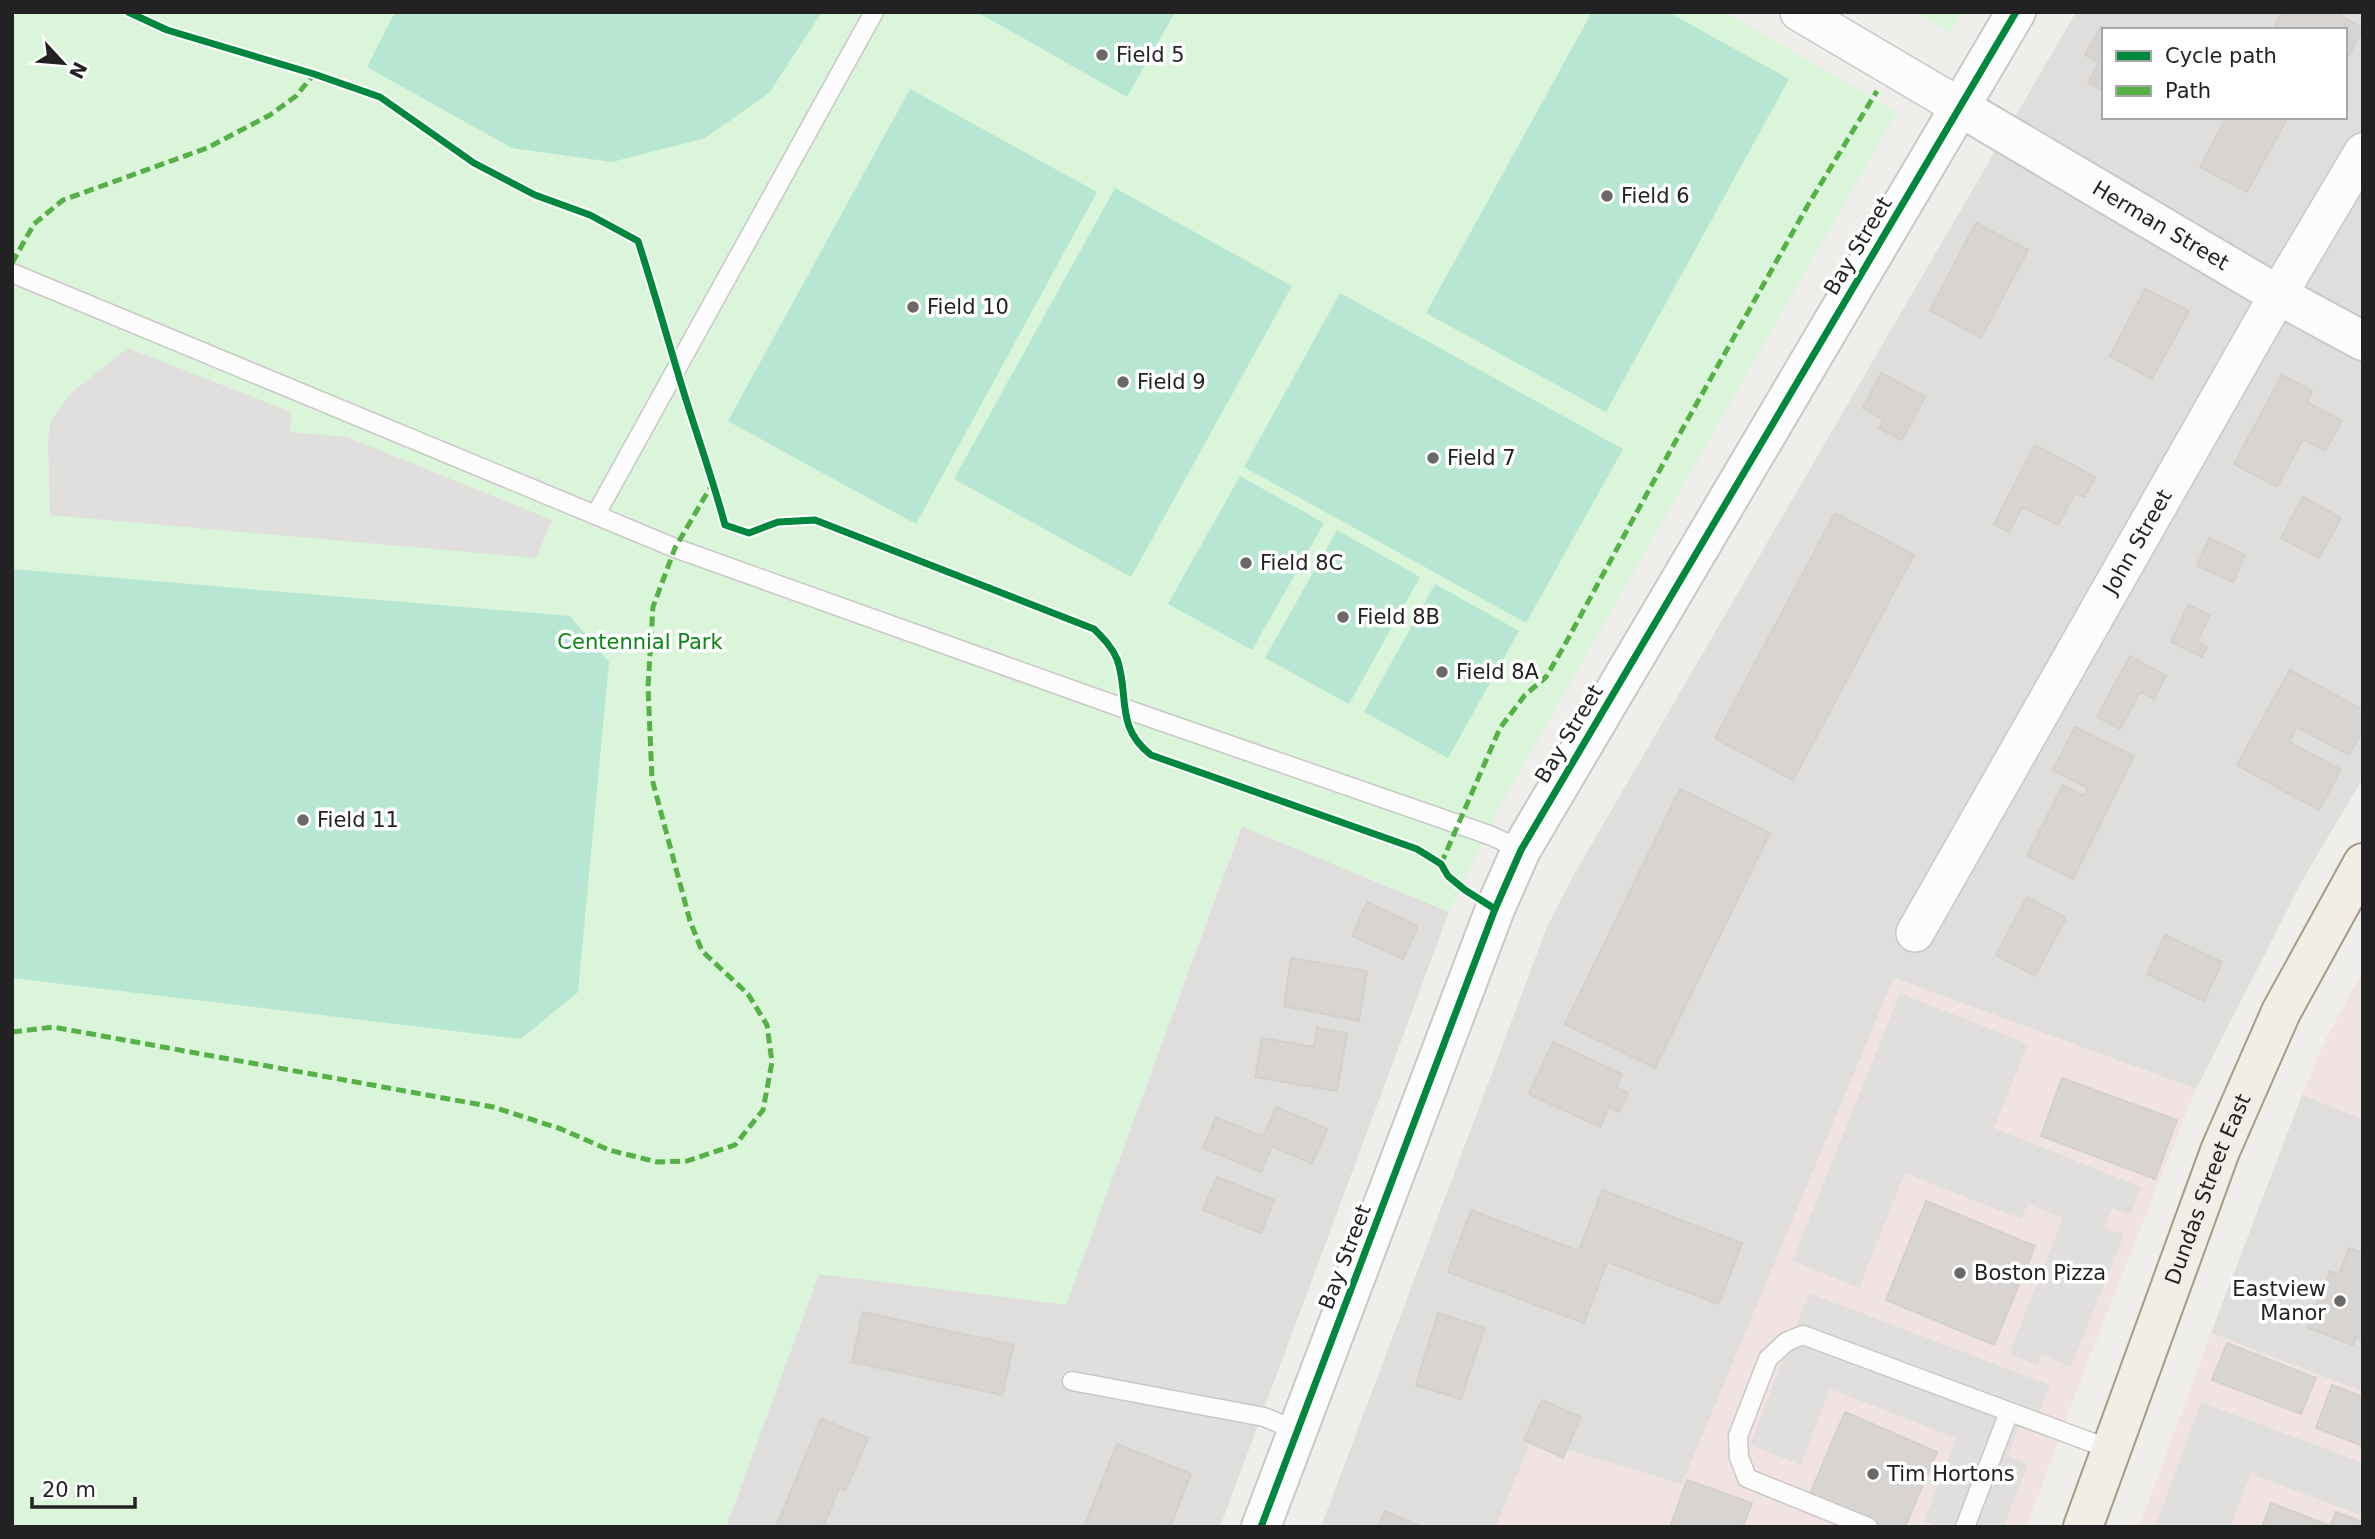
<svg xmlns="http://www.w3.org/2000/svg" width="2375" height="1539" font-family="'DejaVu Sans',sans-serif">
	<style>
		.residential { fill: #dfdedc; fill-rule: evenodd }
		.commercial { fill: #f1e3e1 }
		.park { fill: #daf5da }
		.pitch { fill: #b7e6d2 }
		.parking { fill: #e0dfde }
		.building { fill: #d7d4d2; stroke: #d3d0cc; stroke-width: 2 }
		.lines { fill: none; stroke-linecap: round; stroke-linejoin: round }
		.service-casing { stroke: #c9c8c7; stroke-width: 21 }
		.minor-casing { stroke: #c9c8c7; stroke-width: 40 }
		.tertiary-casing { stroke: #c9c8c7; stroke-width: 42 }
		.primary-casing { stroke: #a79c86; stroke-width: 42 }
		.service { stroke: #fdfcfc; stroke-width: 18 }
		.minor { stroke: #fdfcfc; stroke-width: 37 }
		.tertiary { stroke: #fdfcfc; stroke-width: 38 }
		.primary { stroke: #f3ede7; stroke-width: 38 }
		.quiet { stroke: #55b145; stroke-width: 5; stroke-dasharray: 10 5; stroke-linecap: butt }
		.cycleway-casing { stroke: #fff; stroke-width: 11 }
		.cycleway { stroke: #00873e; stroke-width: 7 }
		.poi-dot { fill: #6a6968; stroke: #fff; stroke-width: 2.5 }
		.labels { text-anchor: middle; dominant-baseline: central; stroke-width: 7; stroke-linejoin: round; paint-order: stroke }
		.poi-label { font-size: 21px; fill: #222; stroke: #fff; text-anchor: start }
		.street-label { font-size: 21px; fill: #222; stroke: #fff }
		.park-label { font-size: 21px; fill: #0c8416; stroke: #fff }
	</style>
	<rect width="100%" height="100%" fill="#f0eeeb"/>
	<!-- residential -->
	<g class="residential">
		<path d="M2076,12H2363V778L2302,881L2196,1089L1894,978L1682,1485L1532,1439L1496,1527H1321L1547,927L1572,878ZM2104,30H2345V117H2104Z"/>
		<polygon points="1242,826 1449,912 1220,1527 726,1527 819,1274 1066,1304"/>
		<polygon points="2302,1095 2363,1119 2363,1392 2211,1333"/>
	</g>
	<!-- commercial -->
	<g class="commercial">
		<polygon points="2363,971 2363,1119 2302,1095 2323,1044"/>
		<polygon points="1894,978 2196,1089 2076,1392 2027,1527 1496,1527 1532,1439 1682,1484"/>
		<polygon points="2211,1333 2363,1392 2363,1527 2139,1527"/>
	</g>
	<!-- park -->
	<g class="park">
		<polygon points="12,12 1725,12 1897,112 1502,802 1449,912 1241,826 1066,1305 819,1274 726,1527 12,1527"/>
		<polygon points="1915,12 1962,12 1950,33"/>
	</g>
	<!-- pitch -->
	<g class="pitch">
		<polygon points="395,12 822,12 769,93 705,138 612,162 512,148 367,67"/>
		<polygon points="977,12 1175,12 1127,97"/>
		<polygon points="1592,12 1668,12 1789,79 1606,412 1426,313"/>
		<polygon points="910,89 1097,192 916,524 728,421"/>
		<polygon points="1115,188 1292,286 1131,577 954,479"/>
		<polygon points="1340,293 1623,449 1526,623 1244,467"/>
		<polygon points="1240,476 1324,523 1252,650 1168,604"/>
		<polygon points="1337,530 1420,577 1349,704 1265,658"/>
		<polygon points="12,569 570,616 609,662 578,992 521,1039 12,978"/>
		<polygon points="1435,584 1519,631 1448,758 1364,712"/>
	</g>
	<!-- parking -->
	<g class="parking">
		<polygon points="128,348 291,412 290,432 347,437 552,520 536,558 50,515 48,439 51,420 72,392"/>
		<polygon points="1941,566 2030,616 1906,836 1817,786"/>
		<polygon points="2230,779 2322,835 2287,891 2196,835"/>
		<polygon points="1789,842 1862,890 1817,964 1866,989 1768,1232 1624,1181 1717,961"/>
		<polygon points="1900,993 2028,1044 1994,1128 2141,1187 2130,1215 2112,1208 2105,1227 2124,1235 2071,1367 2042,1355 2037,1365 2009,1354 2063,1218 2028,1204 2021,1219 1905,1173 1859,1288 1792,1261"/>
		<polygon points="1809,1293 2050,1385 2038,1415 2025,1410 2008,1456 2028,1464 2004,1527 1940,1527 1924,1521 1956,1438 1830,1389 1801,1465 1750,1445"/>
		<polygon points="1058,1333 1250,1373 1223,1464 1035,1425"/>
		<polygon points="2201,1402 2363,1463 2363,1516 2251,1474 2230,1527 2155,1527"/>
	</g>
	<!-- building -->
	<g class="building">
		<polygon points="2282,12 2335,12 2363,29 2345,62 2345,30 2273,30"/>
		<polygon points="2101,26 2108,30 2104,30 2104,91 2088,83 2099,62 2085,55"/>
		<polygon points="2227,117 2288,117 2247,192 2200,167"/>
		<polygon points="1976,223 2028,250 1981,338 1930,310"/>
		<polygon points="2145,289 2189,311 2152,379 2110,356"/>
		<polygon points="1881,373 1925,397 1902,440 1879,428 1884,420 1863,408"/>
		<polygon points="2282,375 2312,391 2307,402 2342,421 2325,451 2303,439 2277,487 2234,464"/>
		<polygon points="2035,445 2095,477 2084,497 2075,493 2058,525 2022,507 2009,532 1994,524"/>
		<polygon points="2303,497 2341,518 2319,558 2281,538"/>
		<polygon points="1835,513 1914,555 1793,780 1715,738"/>
		<polygon points="2209,538 2245,555 2233,582 2197,566"/>
		<polygon points="2188,605 2210,615 2197,642 2207,647 2202,657 2171,642"/>
		<polygon points="2130,656 2166,676 2154,699 2140,692 2120,729 2097,717"/>
		<polygon points="2290,670 2363,710 2363,731 2349,755 2297,727 2289,742 2341,770 2319,810 2237,765"/>
		<polygon points="2075,727 2134,756 2073,879 2027,856 2063,785 2084,796 2088,788 2053,770"/>
		<polygon points="1680,789 1770,833 1655,1068 1565,1024"/>
		<polygon points="2027,897 2066,918 2035,976 1996,955"/>
		<polygon points="1367,902 1418,926 1403,959 1352,936"/>
		<polygon points="2165,935 2222,962 2204,1001 2147,974"/>
		<polygon points="1291,958 1367,971 1359,1021 1284,1006"/>
		<polygon points="1317,1028 1347,1033 1337,1091 1255,1077 1262,1038 1314,1047"/>
		<polygon points="1553,1042 1622,1074 1616,1087 1628,1093 1619,1112 1609,1107 1600,1127 1529,1094"/>
		<polygon points="2062,1078 2177,1120 2155,1179 2041,1136"/>
		<polygon points="1276,1107 1327,1129 1312,1164 1272,1146 1261,1172 1203,1148 1216,1117 1263,1137"/>
		<polygon points="1217,1177 1274,1200 1261,1233 1203,1210"/>
		<polygon points="1602,1190 1742,1243 1719,1304 1607,1262 1584,1323 1448,1272 1471,1210 1579,1251"/>
		<polygon points="1926,1201 2035,1246 1994,1345 1886,1300"/>
		<polygon points="2349,1248 2363,1253 2363,1340 2356,1337 2353,1345 2308,1328 2330,1271 2339,1275"/>
		<polygon points="863,1312 1014,1345 1002,1395 852,1362"/>
		<polygon points="1438,1313 1485,1328 1461,1399 1416,1385"/>
		<polygon points="2227,1343 2316,1378 2301,1414 2212,1380"/>
		<polygon points="2332,1385 2363,1397 2363,1446 2316,1428"/>
		<polygon points="1542,1400 1581,1417 1563,1458 1524,1440"/>
		<polygon points="1845,1412 1937,1452 1905,1527 1881,1527 1809,1496"/>
		<polygon points="821,1419 868,1438 845,1491 839,1488 823,1527 776,1527"/>
		<polygon points="1117,1444 1191,1474 1170,1527 1084,1527"/>
		<polygon points="1687,1480 1752,1503 1743,1527 1670,1527"/>
		<polygon points="2271,1503 2330,1526 2336,1512 2363,1522 2363,1527 2262,1527"/>
		<polygon points="1385,1511 1422,1527 1378,1527"/>
	</g>
	<g class="lines">
		<!-- service casing -->
		<g class="service-casing">
			<g id="service">
				<polyline points="12,273 675,548 1123,708 1492,836 1521,850"/>
				<polyline points="596,514 874,12"/>
				<polyline points="1072,1381 1264,1417 1298,1431"/>
				<polyline points="1868,1527 1747,1478 1739,1457 1738,1436 1768,1359 1786,1342 1803,1335 2112,1450"/>
				<polyline points="1965,1527 2009,1412"/>
			</g>
		</g>
		<!-- minor casing -->
		<g class="minor-casing">
			<g id="minor">
				<polyline points="1799,12 1960,107"/>
				<path id="s1" d="M1915,933L2278,295L2363,152"/>
			</g>
		</g>
		<!-- tertiary casing -->
		<g class="tertiary-casing">
			<g id="tertiary">
				<path id="s2" d="M1960,107L2278,295L2363,341"/>
				<polyline points="1261,1527 1495,909 1521,850 2016,12"/>
			</g>
		</g>
		<!-- primary casing -->
		<g class="primary-casing">
			<g id="primary">
				<path id="s3" d="M2083,1527L2220,1151L2281,1012L2363,863"/>
			</g>
		</g>
		<!-- service -->
		<use href="#service" class="service"/>
		<!-- minor -->
		<use href="#minor" class="minor"/>
		<!-- tertiary -->
		<use href="#tertiary" class="tertiary"/>
		<!-- primary -->
		<use href="#primary" class="primary"/>
		<!-- quiet -->
		<g class="quiet">
			<polyline points="12,263 34,224 63,200 207,148 270,115 296,96 314,74"/>
			<polyline points="1441,864 1500,728 1525,695 1546,677 1563,648 1669,453 1808,205 1877,91"/>
			<polyline points="12,1032 53,1027 493,1107 561,1129 609,1150 657,1162 687,1161 735,1145 763,1110 772,1062 767,1025 748,994 702,951 690,921 652,779 648,687 653,607 675,548 714,481"/>
		</g>
		<!-- cycleway casing -->
		<g class="cycleway-casing">
			<g id="cycleway">
				<path d="M128,12L167,30L314,74L380,97L474,163L535,195L590,215L638,241C652,284 664,327 677,370C692,422 711,472 725,525L749,533L778,522L815,520L1094,629C1103,638 1112,647 1117,659C1130,695 1114,726 1151,755L1417,849L1441,864L1448,876L1465,890L1495,909"/>
				<polyline points="1261,1527 1495,909 1521,850 2016,12"/>
			</g>
		</g>
		<!-- cycleway -->
		<use href="#cycleway" class="cycleway"/>
	</g>
	<!-- markers -->
	<g class="poi-dot">
		<circle cx="1102" cy="55" r="7"/>
		<circle cx="1607" cy="196" r="7"/>
		<circle cx="913" cy="307" r="7"/>
		<circle cx="1123" cy="382" r="7"/>
		<circle cx="1433" cy="458" r="7"/>
		<circle cx="1246" cy="563" r="7"/>
		<circle cx="1343" cy="617" r="7"/>
		<circle cx="1442" cy="672" r="7"/>
		<circle cx="303" cy="820" r="7"/>
		<circle cx="1960" cy="1273" r="7"/>
		<circle cx="2340" cy="1301" r="7"/>
		<circle cx="1873" cy="1474" r="7"/>
	</g>
	<g class="labels">
		<!-- poi labels -->
		<g class="poi-label">
			<text x="1116" y="55">Field 5</text>
			<text x="1621" y="196">Field 6</text>
			<text x="927" y="307">Field 10</text>
			<text x="1137" y="382">Field 9</text>
			<text x="1447" y="458">Field 7</text>
			<text x="1260" y="563">Field 8C</text>
			<text x="1357" y="617">Field 8B</text>
			<text x="1456" y="672">Field 8A</text>
			<text x="317" y="820">Field 11</text>
			<text x="1974" y="1273">Boston Pizza</text>
			<text x="2326" y="1289" text-anchor="end">Eastview<tspan x="2326" dy="24">Manor</tspan></text>
			<text x="1887" y="1474">Tim Hortons</text>
		</g>
		<!-- street labels -->
		<g class="street-label">
			<text stroke="none"><textPath href="#s2" startOffset="233">Herman Street</textPath></text>
			<text transform="translate(1858 246) rotate(-59)">Bay Street</text>
			<text stroke="none"><textPath href="#s1" startOffset="450">John Street</textPath></text>
			<text transform="translate(1569 734) rotate(-59)">Bay Street</text>
			<text stroke="none"><textPath href="#s3" startOffset="360">Dundas Street East</textPath></text>
			<text transform="translate(1345 1257) rotate(-69)">Bay Street</text>
		</g>
		<!-- park labels -->
		<g class="park-label">
			<text x="640" y="642">Centennial Park</text>
		</g>
	</g>
	<!-- border -->
	<rect width="2375" height="1539" fill="none" stroke="#222222" stroke-width="28"/>
	<!-- legend -->
	<rect x="2102" y="28" width="245" height="91" fill="#ffffff" stroke="#a7a7a7" stroke-width="2"/>
	<rect x="2116" y="51" width="35" height="10" fill="#00873e" stroke="#a7a7a7" stroke-width="2"/>
	<text x="2165" y="63" font-size="21" fill="#222222">Cycle path</text>
	<rect x="2116" y="86" width="35" height="10" fill="#55b145" stroke="#a7a7a7" stroke-width="2"/>
	<text x="2165" y="98" font-size="21" fill="#222222">Path</text>
	<!-- north arrow -->
	<g transform="translate(63 63) rotate(116)" stroke="#ffffff" stroke-width="5" paint-order="stroke">
	<path d="M0-5L12 26L0 18L-12 26Z" fill="#222222"/>
	<text y="-10" font-size="19" font-weight="bold" text-anchor="middle" fill="#222222">N</text>
	</g>
	<!-- scale -->
	<path d="M32 1497v10h103v-10" fill="none" stroke="#222222" stroke-width="3.5"/>
	<text x="42" y="1497" font-size="21" fill="#222222" stroke="#ffffff" stroke-width="5" paint-order="stroke">20 m</text>
</svg>
